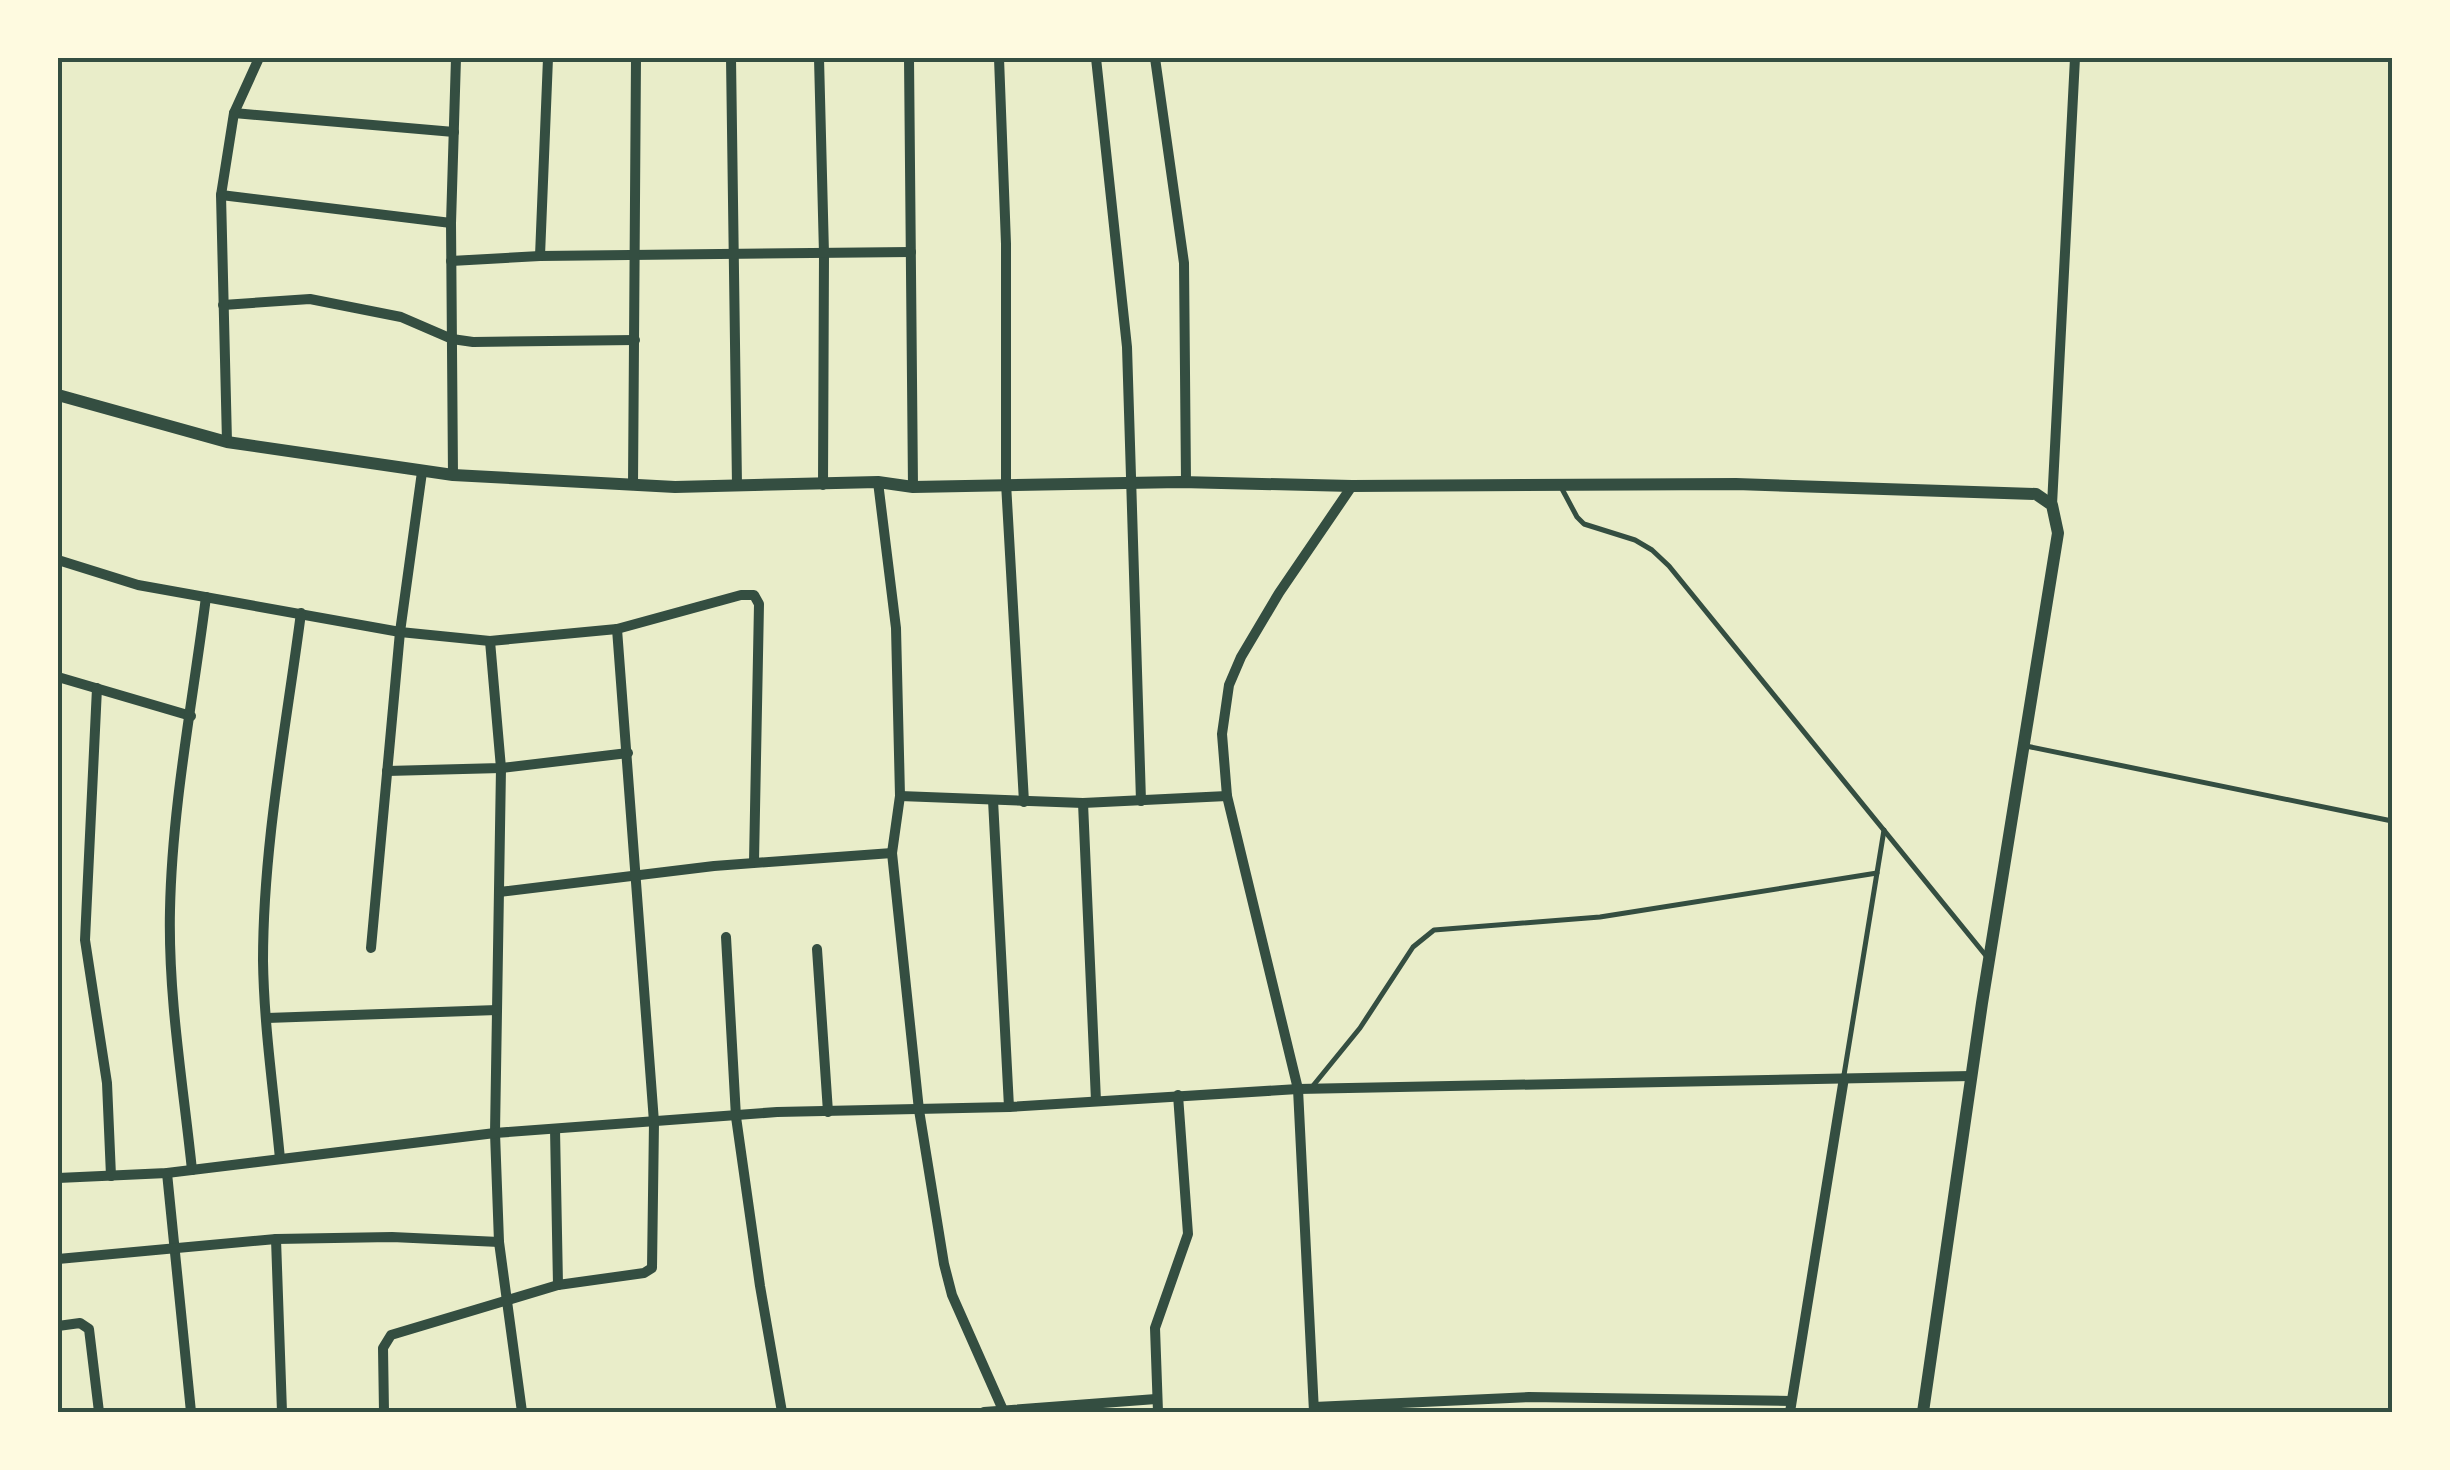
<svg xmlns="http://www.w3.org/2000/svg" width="2450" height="1470" font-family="'Sofia Sans Condensed',sans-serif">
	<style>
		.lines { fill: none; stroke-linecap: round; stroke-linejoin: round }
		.service { stroke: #344e41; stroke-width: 5 }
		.minor { stroke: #344e41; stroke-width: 10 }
		.tertiary { stroke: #344e41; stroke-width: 12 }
		.neatline { fill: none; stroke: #344e41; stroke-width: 4 }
	</style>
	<rect width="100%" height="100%" fill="#e9edc9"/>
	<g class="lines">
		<!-- service -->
		<g class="service">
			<polyline points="1561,487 1577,517 1584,524 1635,540 1652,550 1669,566 1987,957"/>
			<polyline points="2026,746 2392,821"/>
			<polyline points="1844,1075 1884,830"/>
			<polyline points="1312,1087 1360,1028 1413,947 1434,930 1600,917 1877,873"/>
		</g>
		<!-- minor -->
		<g class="minor">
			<polyline points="731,58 737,486"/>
			<polyline points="819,58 824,254 823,485"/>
			<polyline points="909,58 913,487"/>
			<polyline points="999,58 1006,244 1006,483 1024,802"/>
			<polyline points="1096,58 1127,347 1141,801"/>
			<polyline points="1155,58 1184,263 1186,482"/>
			<polyline points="234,113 454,132"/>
			<polyline points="221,195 451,223"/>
			<polyline points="540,256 548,58"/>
			<polyline points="451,261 540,256 911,252"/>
			<polyline points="223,305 310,299 401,317 452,339 473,342 635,340"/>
			<polyline points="227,442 221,195 234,113 259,58"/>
			<polyline points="453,475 451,223 456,58"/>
			<polyline points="878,482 896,628 900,796 892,853 919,1110 944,1264 952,1295 1003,1410"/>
			<polyline points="633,485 636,58"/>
			<polyline points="2052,505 2075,58"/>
			<polyline points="58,560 138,585 400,632 490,641 617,629 741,595 754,595 759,604 754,862"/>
			<polyline points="490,641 501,768 495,1133 499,1242 522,1412"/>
			<polyline points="58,677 191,716"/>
			<polyline points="97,688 85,940 107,1083 111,1176"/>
			<polyline points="387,771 501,768 628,753"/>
			<polyline points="900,796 1083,803 1227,796"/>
			<polyline points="993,800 1009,1107"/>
			<polyline points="1083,803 1096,1101"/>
			<polyline points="499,892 714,866 892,853"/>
			<polyline points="726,937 736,1117 760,1286 782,1412"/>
			<polyline points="371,948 400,632 422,472"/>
			<polyline points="817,949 828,1112"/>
			<polyline points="267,1018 497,1010"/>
			<polyline points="555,1129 558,1285"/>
			<path d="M280,1159C274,1094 264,1027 263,961C263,845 286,728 301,613"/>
			<path d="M192,1170C183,1084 168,996 170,910C172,806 193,700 206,597"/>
			<polyline points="167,1173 191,1412"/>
			<polyline points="58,1178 167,1173 495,1133 777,1112 1009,1107 1298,1089 1971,1076"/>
			<polyline points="276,1239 282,1412"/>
			<polyline points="58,1259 276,1239 392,1237 499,1242"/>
			<polyline points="58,1326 80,1323 89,1329 99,1412"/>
			<polyline points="1314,1407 1529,1397 1791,1401"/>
			<polyline points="384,1412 383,1348 391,1335 558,1285 644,1273 652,1268 654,1122 617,629"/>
			<polyline points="984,1412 1156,1399"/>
			<polyline points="1158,1412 1155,1328 1188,1234 1178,1095"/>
			<polyline points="1314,1412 1298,1089 1227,796 1222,734 1229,685 1241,657 1279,593 1352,486"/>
			<polyline points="1790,1412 1844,1078"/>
		</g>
		<!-- tertiary -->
		<polyline class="tertiary" points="58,395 227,442 453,475 675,487 878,482 913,487 1181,482 1352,486 1736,484 2036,494 2052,505 2058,533 1982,1003 1923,1412"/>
	</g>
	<!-- border -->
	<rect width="2450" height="1470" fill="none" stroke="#fefae0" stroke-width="120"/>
	<rect x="60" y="60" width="2330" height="1350" class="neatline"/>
</svg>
